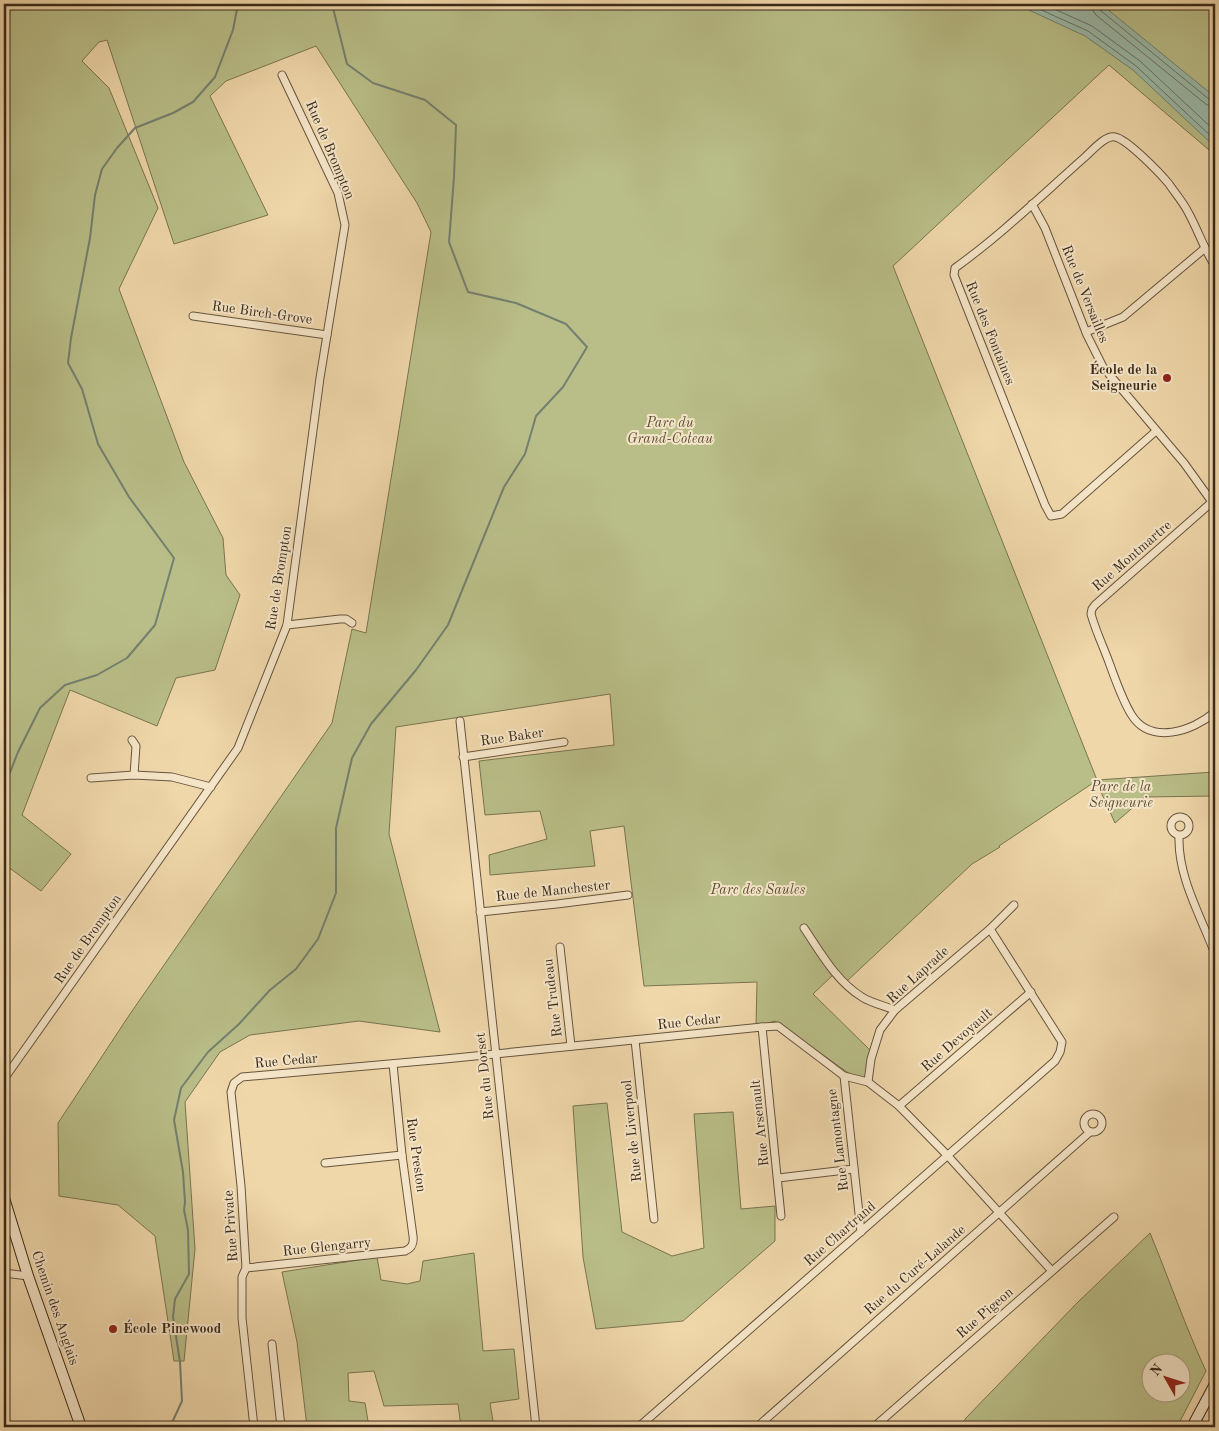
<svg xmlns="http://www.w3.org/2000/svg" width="1219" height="1431" font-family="'Old Standard TT',serif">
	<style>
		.green { fill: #b9be88; stroke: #7a7450; fill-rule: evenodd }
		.water { fill: #9abaa9; stroke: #74806f }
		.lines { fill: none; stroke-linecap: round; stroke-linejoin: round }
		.shore { stroke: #6a7261; stroke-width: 1 }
		.stream { stroke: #74806f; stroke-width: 2 }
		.street-casing { stroke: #67543d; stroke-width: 9 }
		.secondary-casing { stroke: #3a2919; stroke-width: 12 }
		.street { stroke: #f5e5c8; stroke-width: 7 }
		.secondary { stroke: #f5e5c8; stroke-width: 10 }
		.poi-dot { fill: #8f2418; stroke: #f5e5c8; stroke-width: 2 }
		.labels { text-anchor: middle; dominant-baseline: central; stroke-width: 4; stroke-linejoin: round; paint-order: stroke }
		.street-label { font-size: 14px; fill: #3a2919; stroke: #f5e5c8 }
		.poi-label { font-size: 14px; font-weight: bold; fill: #3a2919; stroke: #f5e5c8; text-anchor: end }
		.park-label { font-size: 14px; font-style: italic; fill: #5a4e35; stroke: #f5e5c8 }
	</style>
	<rect width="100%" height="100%" fill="#efd7aa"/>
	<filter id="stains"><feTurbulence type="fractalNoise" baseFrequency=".004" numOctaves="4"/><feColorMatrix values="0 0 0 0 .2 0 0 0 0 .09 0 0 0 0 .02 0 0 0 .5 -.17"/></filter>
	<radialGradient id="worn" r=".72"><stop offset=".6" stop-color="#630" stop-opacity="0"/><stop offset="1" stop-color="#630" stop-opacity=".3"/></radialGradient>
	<!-- green -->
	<g class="green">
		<polygon points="4,4 1213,4 1215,17 1215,155 1109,65 893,266 1097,780 1214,772 1215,771 1215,796 1145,797 1115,823 1096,781 999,846 1000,847 972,864 847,981 834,974 813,994 870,1050 865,1082 847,1072 775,1021 756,1027 757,982 644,986 624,826 590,831 595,866 490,875 489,855 547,839 540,811 485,815 479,761 614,745 610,694 396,727 389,834 440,1032 359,1021 250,1035 220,1052 185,1102 195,1249 184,1361 174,1361 155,1236 118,1205 59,1196 58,1123 130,1014 332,723 352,629 366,633 431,232 417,203 316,46 226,81 210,96 268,215 174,244 107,40 99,42 82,61 109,88 158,208 119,289 184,462 223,538 226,575 240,595 215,670 176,678 157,726 70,690 22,815 71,854 41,891 4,864"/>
		<polygon points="607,1103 622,1232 672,1256 704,1248 694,1114 733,1112 741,1209 775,1206 775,1241 683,1321 596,1329 583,1257 573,1106"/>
		<path d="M1150,1233C1169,1279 1185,1326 1206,1371L1177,1427H960L966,1418L1077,1303ZM1152,1364H1182V1394H1152Z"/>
		<polygon points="474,1253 483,1351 514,1349 519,1399 490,1403 494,1427 461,1427 458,1404 384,1406 374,1371 348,1373 349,1401 365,1403 369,1427 307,1427 297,1342 282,1272 377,1257 381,1280 407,1284 420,1281 423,1261"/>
	</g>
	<!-- water -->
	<polygon class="water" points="1016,4 1101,4 1215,97 1215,147 1133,70 1085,36"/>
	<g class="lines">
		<!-- shore -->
		<g class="shore">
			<polyline points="1028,4 1088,31 1136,66 1215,140"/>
			<polyline points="1043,4 1092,26 1140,61 1215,131"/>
			<polyline points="1092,4 1092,9 1096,15 1207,105 1215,107"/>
			<polyline points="1098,4 1100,10 1210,100 1215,101"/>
		</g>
		<!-- stream -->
		<g class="stream">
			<polyline points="4,788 18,752 40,708 65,685 97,675 127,658 155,625 174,558 129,497 98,444 82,389 68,363 71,338 90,238 95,195 102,169 117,148 135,128 173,113 193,102 215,77 233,30 238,4"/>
			<polyline points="170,1427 182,1401 180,1362 173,1317 175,1299 189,1274 188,1230 184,1210 185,1202 183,1172 174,1120 181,1088 208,1052 239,1024 270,990 296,969 318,939 336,893 336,828 352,758 371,724 416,670 448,625 504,487 525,454 536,416 563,387 587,347 566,324 516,303 468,292 449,242 454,177 456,125 425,100 373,83 347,64 332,4"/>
		</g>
		<!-- street casing -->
		<g class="street-casing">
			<g id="street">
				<polyline points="1032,204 1045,228 1087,335 1103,367 1184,463 1215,506"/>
				<polyline points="193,316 327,335"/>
				<polyline points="1086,332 1123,317 1204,249"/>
				<path d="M1156,431L1062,514L1051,516L1045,505L954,275L955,268C1001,235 1042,195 1085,157C1092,151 1105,135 1115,137C1127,139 1160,173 1169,184C1175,193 1183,202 1188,212C1198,230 1204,249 1215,266"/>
				<path d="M1212,502L1095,605L1092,609L1091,614C1096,632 1104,648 1110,665C1116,681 1122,699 1131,714C1150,746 1193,731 1215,712"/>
				<polyline points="287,625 340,619 346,619 352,623"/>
				<polyline points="460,721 536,1427"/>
				<polyline points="132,740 136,746 134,775"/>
				<polyline points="463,757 564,742"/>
				<polyline points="91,778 134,775 172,777 211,787"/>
				<circle cx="1180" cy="826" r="9"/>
				<path d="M1179,837C1178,878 1201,916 1215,954"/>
				<polyline points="480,912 557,904 628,895"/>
				<path d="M804,928C821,953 836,981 862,997C871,1003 885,1006 895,1010"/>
				<polyline points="560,947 571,1046"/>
				<polyline points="762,1027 781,1216"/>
				<polyline points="635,1040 654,1219"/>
				<polyline points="844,1076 861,1232"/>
				<polyline points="4,1079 238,748 287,625 320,378 345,225 338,193 282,75"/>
				<polyline points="868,1082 871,1059 880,1030 895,1010 990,929 1014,905"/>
				<polyline points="899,1106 1031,992"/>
				<circle cx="1093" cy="1123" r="9"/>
				<polyline points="325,1163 402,1155"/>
				<polyline points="778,1178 854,1169"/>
				<path d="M246,1268L405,1251C412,1248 414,1244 413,1236L402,1155L393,1064"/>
				<polyline points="4,1273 28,1276"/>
				<polyline points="272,1344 281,1427"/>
				<polyline points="641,1425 1055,1061 1060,1052 1062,1042 990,929"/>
				<polyline points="254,1427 242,1318 242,1277 246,1268 241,1186 231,1092 234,1083 242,1077 445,1059 762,1027 778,1026 844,1076 868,1082 899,1106 948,1156 1052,1271"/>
				<polyline points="624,1427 641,1425 655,1427"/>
				<polyline points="757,1427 1090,1132"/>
				<polyline points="874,1427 1114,1217"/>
			</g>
		</g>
		<!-- secondary casing -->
		<g class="secondary-casing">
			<g id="secondary">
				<polyline points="4,1198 28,1276 81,1427"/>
				<polyline points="1192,1427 1215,1384"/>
			</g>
		</g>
		<!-- street -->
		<use href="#street" class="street"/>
		<!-- secondary -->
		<use href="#secondary" class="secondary"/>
	</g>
	<!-- markers -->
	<g class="poi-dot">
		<circle cx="1167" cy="378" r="5"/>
		<circle cx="113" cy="1329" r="5"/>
	</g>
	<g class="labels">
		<!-- street labels -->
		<g class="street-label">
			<text transform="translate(330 150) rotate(67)">Rue de Brompton</text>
			<text transform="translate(1085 294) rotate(68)">Rue de Versailles</text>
			<text transform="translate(262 313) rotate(8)">Rue Birch-Grove</text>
			<text transform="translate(990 333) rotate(68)">Rue des Fontaines</text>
			<text transform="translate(1132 556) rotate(-41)">Rue Montmartre</text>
			<text transform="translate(279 578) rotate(-81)">Rue de Brompton</text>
			<text transform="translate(512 737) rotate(-8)">Rue Baker</text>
			<text transform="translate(553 891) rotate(-6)">Rue de Manchester</text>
			<text transform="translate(88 939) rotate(-55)">Rue de Brompton</text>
			<text transform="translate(918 975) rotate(-42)">Rue Laprade</text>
			<text transform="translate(553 998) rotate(-97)">Rue Trudeau</text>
			<text transform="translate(689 1022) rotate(-6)">Rue Cedar</text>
			<text transform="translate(957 1040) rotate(-41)">Rue Devoyault</text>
			<text transform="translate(286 1061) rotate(-5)">Rue Cedar</text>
			<text transform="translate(485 1076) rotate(-96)">Rue du Dorset</text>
			<text transform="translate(760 1123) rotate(-96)">Rue Arsenault</text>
			<text transform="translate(632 1131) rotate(-96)">Rue de Liverpool</text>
			<text transform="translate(838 1140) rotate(-97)">Rue Lamontagne</text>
			<text transform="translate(416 1155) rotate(82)">Rue Preston</text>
			<text transform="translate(231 1226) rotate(-94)">Rue Private</text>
			<text transform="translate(840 1234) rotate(-41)">Rue Chartrand</text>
			<text transform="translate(327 1247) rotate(-6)">Rue Glengarry</text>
			<text transform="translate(915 1270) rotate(-41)">Rue du Curé-Lalande</text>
			<text transform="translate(55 1308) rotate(71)">Chemin des Anglais</text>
			<text transform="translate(985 1313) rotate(-41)">Rue Pigeon</text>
		</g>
		<!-- poi labels -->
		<g class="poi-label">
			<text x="1157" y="370">École de la<tspan x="1157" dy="16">Seigneurie</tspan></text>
			<text x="123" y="1329" text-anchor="start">École Pinewood</text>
		</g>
		<!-- park labels -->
		<g class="park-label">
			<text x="670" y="423">Parc du<tspan x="670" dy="16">Grand-Coteau</tspan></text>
			<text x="1121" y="787">Parc de la<tspan x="1121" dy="16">Seigneurie</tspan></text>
			<text x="758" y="890">Parc des Saules</text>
		</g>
	</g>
	<!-- margin -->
	<rect width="1219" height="1431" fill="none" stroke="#efd7aa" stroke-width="20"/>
	<rect x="5" y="5" width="1209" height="1421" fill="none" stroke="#3a2919" stroke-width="2.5"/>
	<rect x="10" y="10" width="1199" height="1411" fill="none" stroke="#3a2919"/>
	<!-- north arrow -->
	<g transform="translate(1166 1378) rotate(309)"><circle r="24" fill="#f5e5c8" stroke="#aa9a82"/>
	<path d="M0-4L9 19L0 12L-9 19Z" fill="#8f2418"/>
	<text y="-8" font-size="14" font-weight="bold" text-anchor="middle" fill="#3a2919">N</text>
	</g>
	<rect width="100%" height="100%" filter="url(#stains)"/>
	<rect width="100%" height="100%" fill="url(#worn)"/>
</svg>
